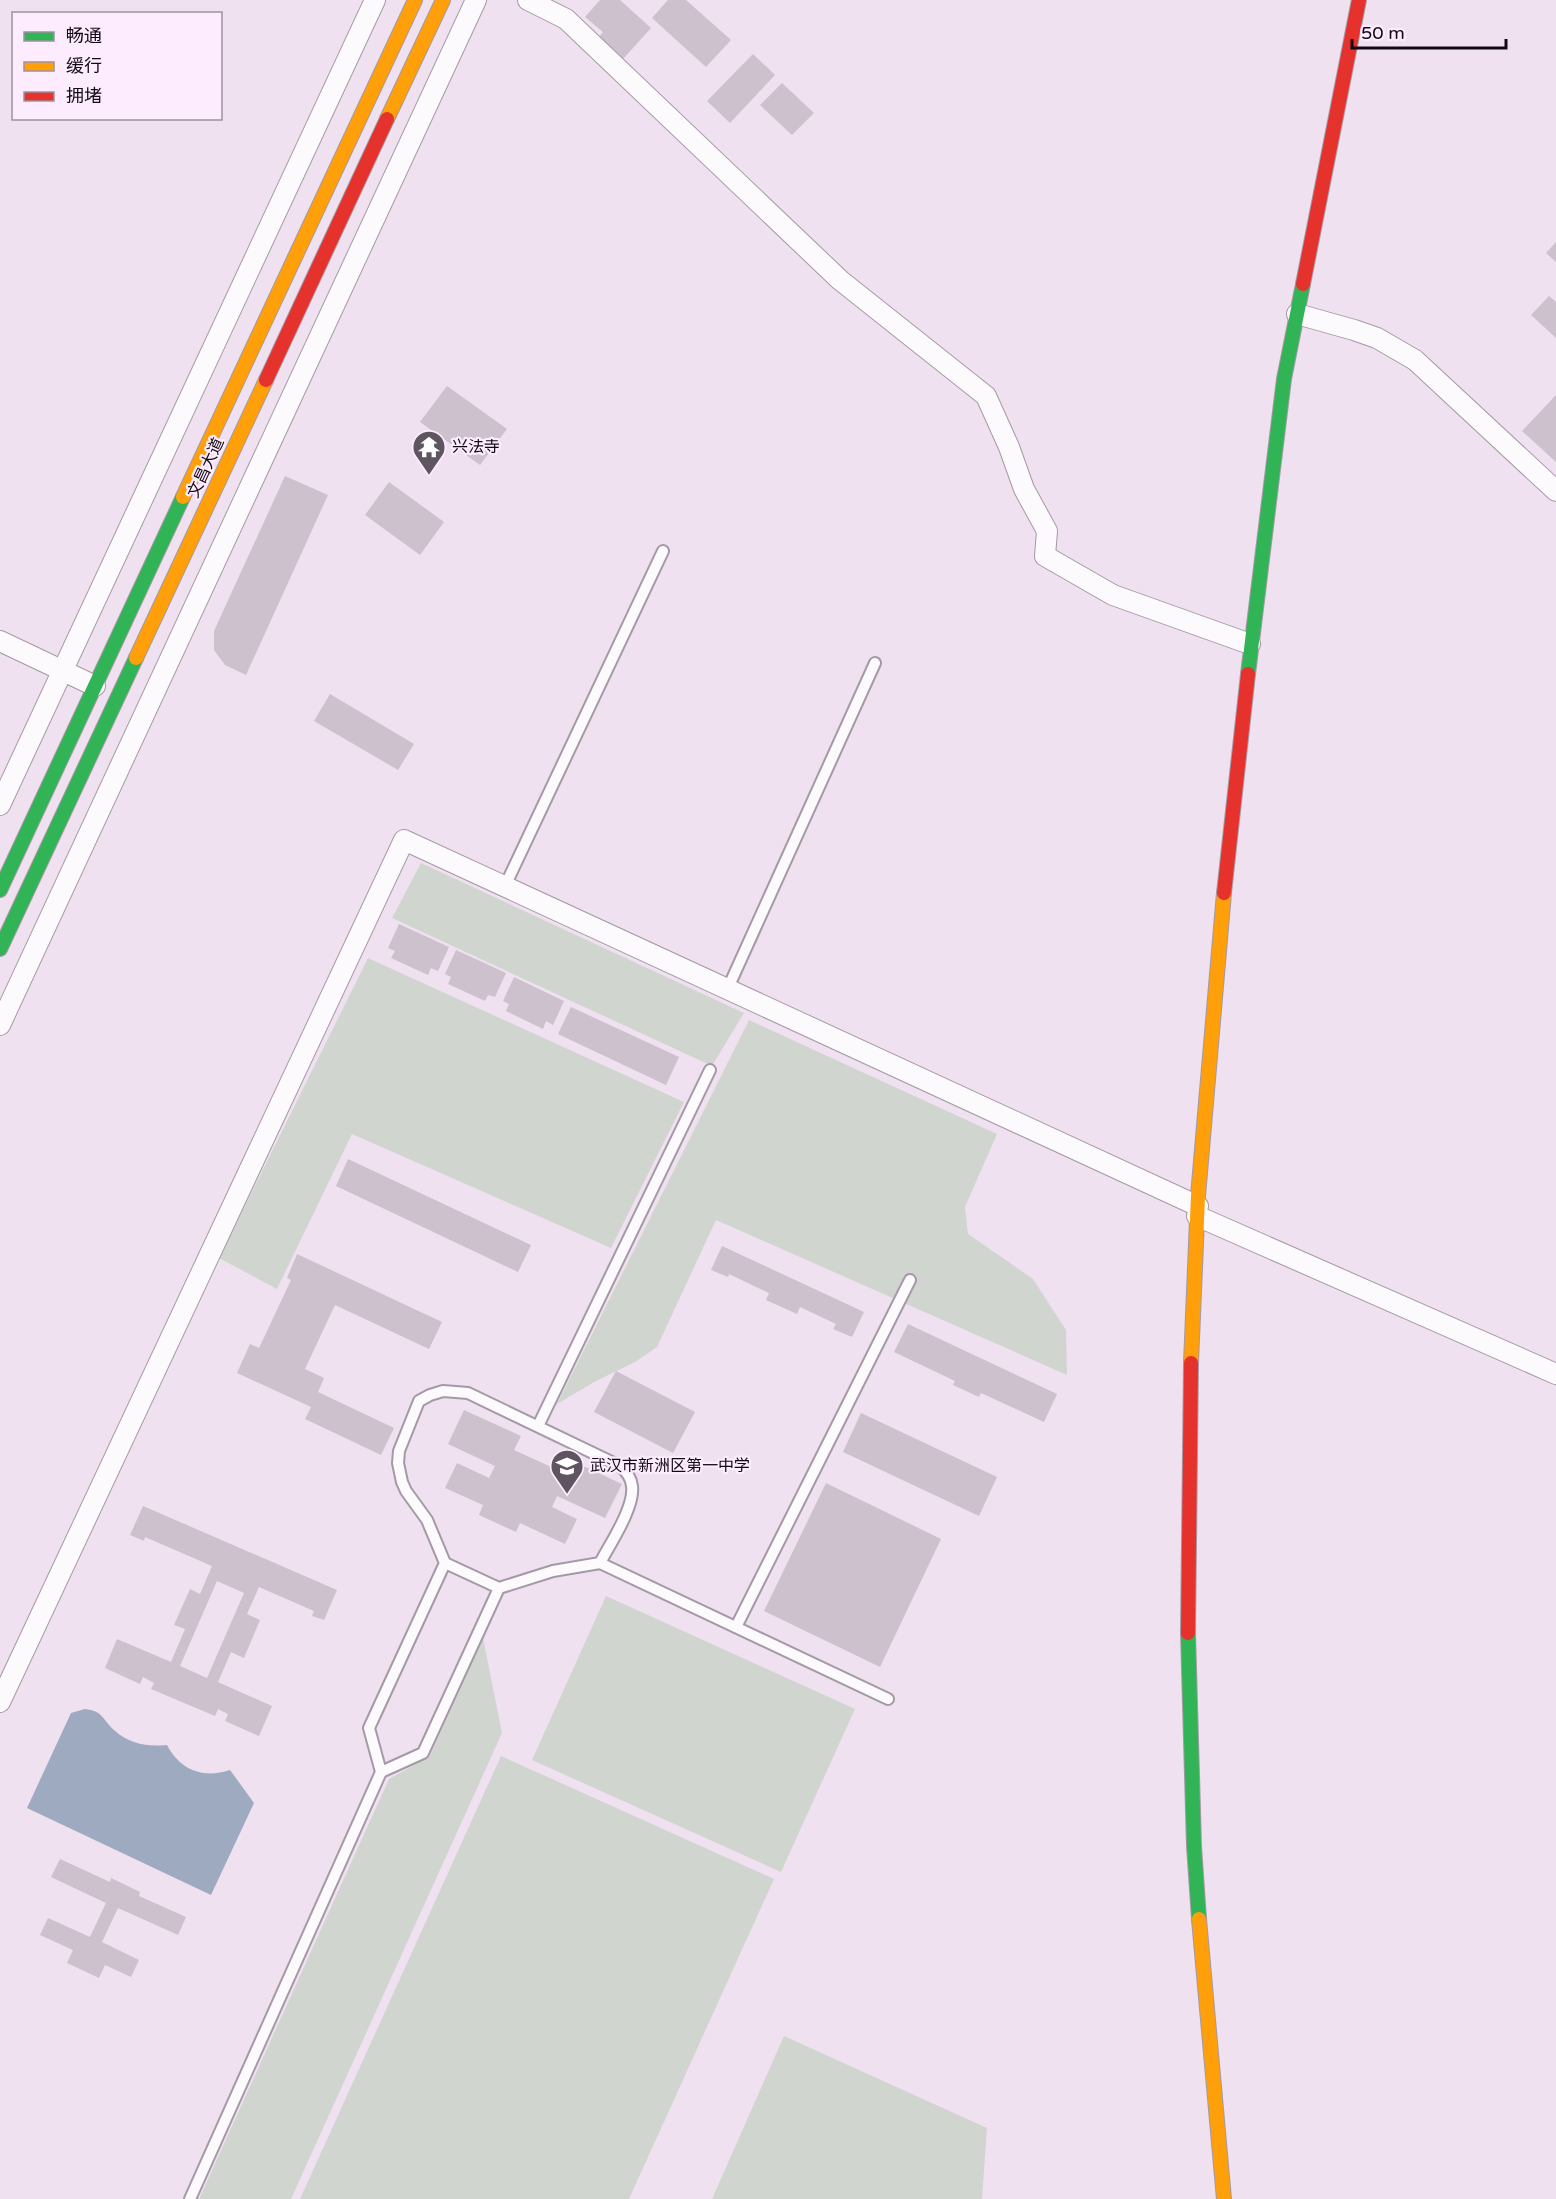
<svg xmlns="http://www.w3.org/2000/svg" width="1556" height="2199" font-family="'Varela Round','Noto Sans SC',sans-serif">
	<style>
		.green { fill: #d1d5d0 }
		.water { fill: #9eaabf }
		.building { fill: #ccc1cc; fill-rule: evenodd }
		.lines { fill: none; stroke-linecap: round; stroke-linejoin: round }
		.lane-casing { stroke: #a49aa5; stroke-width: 14 }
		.street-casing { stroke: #a49aa5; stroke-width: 22 }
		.fast-casing { stroke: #a49aa5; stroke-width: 16 }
		.slow-casing { stroke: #a49aa5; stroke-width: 16 }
		.jam-casing { stroke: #a49aa5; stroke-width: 16 }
		.lane { stroke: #fdfafd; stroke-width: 10 }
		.street { stroke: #fdfafd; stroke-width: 20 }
		.fast { stroke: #30b455; stroke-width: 14 }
		.slow { stroke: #ff9f0a; stroke-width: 14 }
		.jam { stroke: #e5322d; stroke-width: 14 }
		.labels { text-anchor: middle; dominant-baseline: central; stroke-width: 4.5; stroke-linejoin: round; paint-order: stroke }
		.poi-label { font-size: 16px; fill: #120a13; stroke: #fcecfd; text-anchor: start }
		.street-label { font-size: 16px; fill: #120a13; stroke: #fcecfd }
	</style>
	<rect width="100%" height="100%" fill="#efe1f0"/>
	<!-- green -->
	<g class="green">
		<polygon points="421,863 744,1013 712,1066 392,918"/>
		<polygon points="368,958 684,1102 611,1248 352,1134 277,1289 219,1258"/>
		<polygon points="749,1020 997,1134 965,1207 968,1234 1033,1279 1066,1330 1067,1375 716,1220 657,1347 635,1362 596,1381 557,1404"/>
		<polygon points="606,1596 855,1709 781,1872 532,1760"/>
		<polygon points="483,1638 502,1733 291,2199 199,2199 389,1779 430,1756"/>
		<polygon points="501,1756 774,1879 629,2199 300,2199"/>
		<polygon points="784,2036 987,2128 982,2199 712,2199"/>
	</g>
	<!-- water -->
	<path class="water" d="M85,1709C103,1711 102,1719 114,1730C129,1744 148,1747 167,1745C180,1770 203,1779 230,1770L254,1803L211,1895L27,1808L71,1713Z"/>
	<!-- building -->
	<g class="building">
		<polygon points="600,0 620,0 651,28 623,59 599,37 603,32 585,17"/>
		<polygon points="668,0 686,0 731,40 706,67 652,18"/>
		<polygon points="753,54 775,75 730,123 707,101"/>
		<polygon points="782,83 814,113 792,135 760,105"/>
		<polygon points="1556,242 1556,262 1546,253"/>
		<polygon points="1549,296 1556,302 1556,338 1531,315"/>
		<polygon points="447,386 507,429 480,465 420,422"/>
		<polygon points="1556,395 1556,462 1522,431"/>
		<polygon points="285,476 328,495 246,675 225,665 214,650 214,631"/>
		<polygon points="389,482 444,522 420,555 365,515"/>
		<polygon points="330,694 414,744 398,770 314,721"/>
		<polygon points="399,924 449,947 438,971 431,968 428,975 391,958 395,951 388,948"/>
		<polygon points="456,950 506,973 495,997 488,995 485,1001 448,984 451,977 445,974"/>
		<polygon points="514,977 564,1001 553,1025 546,1021 543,1029 506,1011 509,1004 503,1001"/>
		<polygon points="571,1007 679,1057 666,1085 558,1034"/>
		<polygon points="348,1159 531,1245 518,1272 336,1186"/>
		<polygon points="722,1246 864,1312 852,1337 833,1329 836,1324 800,1307 797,1314 766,1300 769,1293 729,1274 728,1277 711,1270"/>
		<polygon points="297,1254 442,1322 429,1349 335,1305 305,1369 324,1378 318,1392 394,1428 381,1455 305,1419 311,1407 237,1373 250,1344 259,1348 291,1280 287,1278"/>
		<polygon points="908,1324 1057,1394 1044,1422 981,1393 979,1397 953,1385 955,1381 894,1352"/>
		<polygon points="616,1371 695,1412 673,1453 594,1412"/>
		<polygon points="464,1410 521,1436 514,1450 560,1471 566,1458 622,1484 605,1518 557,1496 552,1507 577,1519 565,1544 520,1523 516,1532 479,1515 483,1505 445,1488 457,1463 489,1478 495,1466 448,1444"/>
		<polygon points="861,1413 997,1477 979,1516 843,1452"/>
		<polygon points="826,1483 941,1539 880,1667 764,1611"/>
		<path d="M143,1506L337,1590L324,1620L312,1616L314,1611L259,1587L247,1614L260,1620L244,1658L231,1652L218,1682L272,1706L259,1736L225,1721L228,1714L218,1709L215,1716L151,1689L154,1683L143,1677L140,1684L105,1668L117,1639L171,1662L185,1629L174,1625L190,1589L200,1594L212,1566L145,1537L144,1541L130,1535ZM217,1581L244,1593L207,1678L180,1666Z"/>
		<polygon points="60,1859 110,1882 111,1878 140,1892 139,1896 186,1917 178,1935 118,1908 102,1942 139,1960 131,1977 105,1965 99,1978 67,1963 73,1950 40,1935 48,1918 90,1937 106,1903 51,1877"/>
	</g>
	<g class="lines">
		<!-- lane casing -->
		<g class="lane-casing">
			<g id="lane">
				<polyline points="505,886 663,551"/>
				<polyline points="728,988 875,663"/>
				<polyline points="538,1426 710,1070"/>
				<path d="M445,1563L499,1588L423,1753L381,1772L369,1728L445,1563L427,1520L406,1491L402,1482L398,1463L399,1451L419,1401L430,1395L443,1391L468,1393L620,1466C626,1471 631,1477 632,1486C635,1507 610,1544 600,1563L553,1571L499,1588"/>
				<polyline points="600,1563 888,1699"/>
				<polyline points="736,1627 910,1280"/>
				<polyline points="190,2199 381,1772"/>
			</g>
		</g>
		<!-- street casing -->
		<g class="street-casing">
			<g id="street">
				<polyline points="528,0 566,19 840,280 986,396 1009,447 1024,489 1047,531 1045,556 1113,595 1250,644"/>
				<polyline points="1297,314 1354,330 1377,338 1415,360 1556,491"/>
				<polyline points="0,641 95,686"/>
				<polyline points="0,805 375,0"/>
				<polyline points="0,1025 476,0"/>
				<polyline points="1197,1216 1556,1374"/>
				<polyline points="0,1702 404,840 1198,1206"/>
			</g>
		</g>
		<!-- fast casing -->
		<g class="fast-casing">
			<g id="fast">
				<polyline points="1248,674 1284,379 1303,284"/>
				<polyline points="0,890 183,497"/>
				<polyline points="0,949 136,658"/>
				<polyline points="1188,1633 1194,1846 1199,1919"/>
			</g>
		</g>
		<!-- slow casing -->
		<g class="slow-casing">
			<g id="slow">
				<polyline points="387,119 443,0"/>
				<polyline points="183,497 415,0"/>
				<polyline points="136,658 266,380"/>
				<polyline points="1191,1363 1198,1196 1224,893"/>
				<polyline points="1199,1919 1224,2199"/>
			</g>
		</g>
		<!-- jam casing -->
		<g class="jam-casing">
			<g id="jam">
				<polyline points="1303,284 1359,0"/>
				<polyline points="266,380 387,119"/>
				<polyline points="1224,893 1248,674"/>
				<polyline points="1188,1633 1191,1363"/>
			</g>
		</g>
		<!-- lane -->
		<use href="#lane" class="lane"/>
		<!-- street -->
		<use href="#street" class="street"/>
		<!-- fast -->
		<use href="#fast" class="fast"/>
		<!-- slow -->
		<use href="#slow" class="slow"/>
		<!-- jam -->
		<use href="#jam" class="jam"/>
	</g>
	<!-- icons -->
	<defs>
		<g id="temple-pin" transform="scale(1.725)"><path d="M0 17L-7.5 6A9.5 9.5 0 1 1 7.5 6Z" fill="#5f5560" stroke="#fcecfd"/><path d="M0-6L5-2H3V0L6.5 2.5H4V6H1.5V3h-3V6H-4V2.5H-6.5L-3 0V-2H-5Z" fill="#fff"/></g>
		<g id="school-pin" transform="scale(1.725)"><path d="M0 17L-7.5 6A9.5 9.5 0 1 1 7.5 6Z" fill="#5f5560" stroke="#fcecfd"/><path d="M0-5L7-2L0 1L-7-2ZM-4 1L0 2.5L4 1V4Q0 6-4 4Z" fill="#fff"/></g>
	</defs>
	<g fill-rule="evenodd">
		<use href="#temple-pin" x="429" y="447"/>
		<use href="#school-pin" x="567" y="1466"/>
	</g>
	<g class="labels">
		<!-- poi labels -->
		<g class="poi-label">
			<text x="452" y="447">兴法寺</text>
			<text x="590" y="1466">武汉市新洲区第一中学</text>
		</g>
		<!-- street labels -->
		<g class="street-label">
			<text transform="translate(206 468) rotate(-65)">文昌大道</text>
		</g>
	</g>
	<!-- legend -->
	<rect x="12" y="12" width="210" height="108" fill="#fcecfd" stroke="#9e929f" stroke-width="1.5"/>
	<rect x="24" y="32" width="30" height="9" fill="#30b455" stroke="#9e929f" stroke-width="1.5"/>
	<text x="66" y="42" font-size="18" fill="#120a13">畅通</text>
	<rect x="24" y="62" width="30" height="9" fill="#ff9f0a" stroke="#9e929f" stroke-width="1.5"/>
	<text x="66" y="72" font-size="18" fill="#120a13">缓行</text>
	<rect x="24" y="92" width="30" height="9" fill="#e5322d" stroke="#9e929f" stroke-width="1.5"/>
	<text x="66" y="102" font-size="18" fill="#120a13">拥堵</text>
	<!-- scale -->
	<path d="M1352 39v9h154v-9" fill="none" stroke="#120a13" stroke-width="3"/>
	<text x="1361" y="39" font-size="18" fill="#120a13" stroke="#fcecfd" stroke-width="4.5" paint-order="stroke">50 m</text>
</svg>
